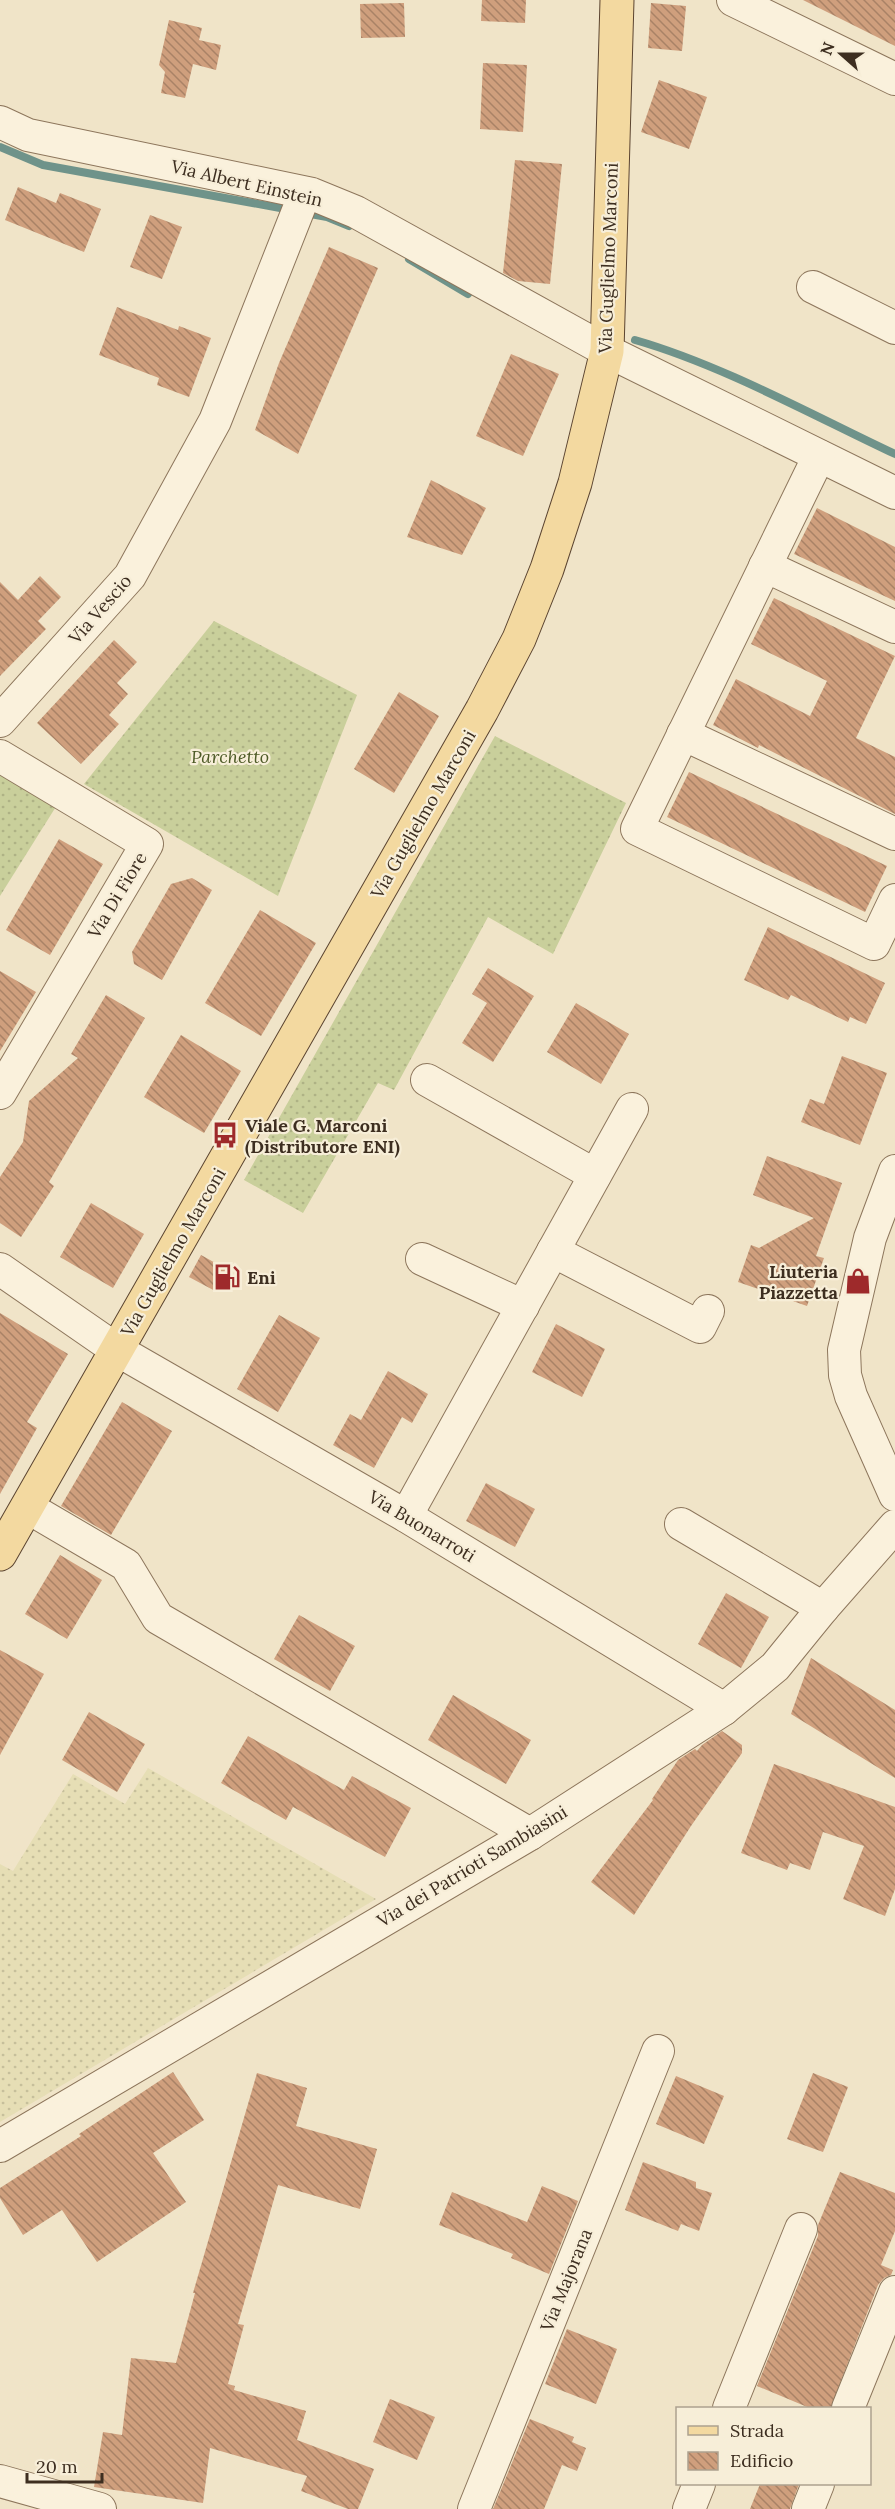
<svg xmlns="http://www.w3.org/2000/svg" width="895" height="2509" font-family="Lora,serif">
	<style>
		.farmland { fill: url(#farmland-dots) }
		.grass { fill: url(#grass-dots) }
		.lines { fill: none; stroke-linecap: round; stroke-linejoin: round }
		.stream { stroke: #6f938a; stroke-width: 8 }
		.building { fill: url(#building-back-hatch) }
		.minor-casing { stroke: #8d765c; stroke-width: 34 }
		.major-casing { stroke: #5b4430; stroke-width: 35 }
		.minor { stroke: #faf1dc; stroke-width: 32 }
		.major { stroke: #f3d9a0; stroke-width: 33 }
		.labels { text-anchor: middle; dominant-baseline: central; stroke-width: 4.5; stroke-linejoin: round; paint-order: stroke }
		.street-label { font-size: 18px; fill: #3d2e20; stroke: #f7eed8 }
		.park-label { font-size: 18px; font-style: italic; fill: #4d5a26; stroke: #f7eed8 }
		.poi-label { font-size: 18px; font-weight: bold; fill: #3d2e20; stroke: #f7eed8; text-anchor: start }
	</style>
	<defs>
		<pattern id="farmland-dots" width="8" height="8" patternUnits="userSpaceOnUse" patternTransform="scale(1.5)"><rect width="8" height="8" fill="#e6deb5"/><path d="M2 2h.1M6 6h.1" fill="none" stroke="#c6bf9b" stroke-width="1.8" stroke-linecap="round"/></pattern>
		<pattern id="grass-dots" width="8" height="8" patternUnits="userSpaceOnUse" patternTransform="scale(1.5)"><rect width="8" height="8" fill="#c9cf9b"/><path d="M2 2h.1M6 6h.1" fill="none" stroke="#aeb285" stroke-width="1.8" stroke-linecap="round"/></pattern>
		<pattern id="building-back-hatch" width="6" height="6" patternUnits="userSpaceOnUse" patternTransform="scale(1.5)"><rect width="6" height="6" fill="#cf9f7d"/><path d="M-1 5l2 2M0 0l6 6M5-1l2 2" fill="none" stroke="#a98266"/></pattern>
	</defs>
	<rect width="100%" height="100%" fill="#f0e4c8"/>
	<!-- farmland -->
	<polygon class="farmland" points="148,1768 376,1899 0,2122 0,1864 13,1871 73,1774 125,1804"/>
	<!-- grass -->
	<g class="grass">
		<polygon points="214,621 357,695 278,896 84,784"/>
		<polygon points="495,736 626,803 553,954 488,917 394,1090 378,1083 303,1213 244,1180"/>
		<polygon points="0,775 57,805 0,896"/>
	</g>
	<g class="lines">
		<!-- stream -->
		<g class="stream">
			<polyline points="0,147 43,165 291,210"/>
			<polyline points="305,213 327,217 349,226"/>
			<polyline points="409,259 468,294"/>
			<path d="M635,340C722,365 812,415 895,454"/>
		</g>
	</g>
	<!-- building -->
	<g class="building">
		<polygon points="482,0 526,0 525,23 481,21"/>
		<polygon points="803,0 895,0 895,46"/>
		<polygon points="404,3 405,37 361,38 360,4"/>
		<polygon points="651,3 686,6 682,51 648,48"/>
		<polygon points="169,20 202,28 199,40 221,45 216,70 193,64 185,98 161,93 165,72 159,65"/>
		<polygon points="483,63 527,65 523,132 480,129"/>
		<polygon points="659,80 707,97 689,149 641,132"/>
		<polygon points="515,160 562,164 550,284 518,281 503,273"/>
		<polygon points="18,187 56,203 60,193 101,209 84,252 5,220"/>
		<polygon points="150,215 182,227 162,279 130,267"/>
		<polygon points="329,247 378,268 298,454 255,430 279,363"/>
		<polygon points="117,307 178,330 179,326 211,338 189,397 157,385 159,378 99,355"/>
		<polygon points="511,354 559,374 523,456 476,436"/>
		<polygon points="431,480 486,508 462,555 407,537"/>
		<polygon points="817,508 895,547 895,601 794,554"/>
		<polygon points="40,576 61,597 38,621 46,629 0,676 0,582 18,600"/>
		<polygon points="774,598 895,656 856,738 895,757 895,814 759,745 758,748 713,725 736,679 810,716 827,681 751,644"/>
		<polygon points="114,640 137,662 117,683 128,694 109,715 119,724 81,764 37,723"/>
		<polygon points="399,692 439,716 394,793 354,769"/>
		<polygon points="689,772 887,866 865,912 667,817"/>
		<polygon points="59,839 103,864 50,955 6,930"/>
		<polygon points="192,878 212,890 162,980 134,964 132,952 171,884"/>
		<polygon points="260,910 316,943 261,1036 205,1003"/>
		<polygon points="768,927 885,983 866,1024 850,1017 848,1022 791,995 788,1000 744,980"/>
		<polygon points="488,968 534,996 493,1062 462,1043 487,1003 472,994"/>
		<polygon points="0,971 36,992 0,1051"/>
		<polygon points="106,995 145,1018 49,1182 54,1186 21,1237 0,1223 0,1177 23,1142 29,1101 78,1058 71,1054"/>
		<polygon points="576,1003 629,1034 601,1084 547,1052"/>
		<polygon points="181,1035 241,1071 204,1133 144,1097"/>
		<polygon points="842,1056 887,1073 860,1145 801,1122 810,1099 824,1104"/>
		<polygon points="767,1156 842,1183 816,1256 824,1258 807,1306 738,1282 751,1245 759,1248 814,1218 753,1195"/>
		<polygon points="91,1203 144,1234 113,1288 60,1257"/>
		<polygon points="201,1255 228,1270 217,1292 189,1277"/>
		<polygon points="0,1313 68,1354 27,1422 37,1428 0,1494"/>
		<polygon points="279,1315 320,1338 278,1412 237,1389"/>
		<polygon points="556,1324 605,1349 582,1397 532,1372"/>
		<polygon points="388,1371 428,1394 412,1423 402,1417 374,1468 333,1445 350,1414 361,1420"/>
		<polygon points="122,1402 172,1431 111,1535 61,1506"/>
		<polygon points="486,1483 535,1509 515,1547 466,1521"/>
		<polygon points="60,1555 102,1580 67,1639 25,1614"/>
		<polygon points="726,1593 769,1617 741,1668 698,1644"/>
		<polygon points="299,1615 355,1646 330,1691 274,1659"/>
		<polygon points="0,1650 44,1674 0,1755"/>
		<polygon points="811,1658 895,1710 895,1778 791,1714"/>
		<polygon points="453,1695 531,1740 506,1784 428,1740"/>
		<polygon points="89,1712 145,1744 117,1792 62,1760"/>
		<polygon points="722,1731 742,1745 742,1753 691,1826 634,1915 591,1882 653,1800 652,1799 678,1760 695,1749 697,1751 702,1745"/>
		<polygon points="248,1736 344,1790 352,1776 411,1808 385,1857 293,1807 286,1820 221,1783"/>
		<polygon points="774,1764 895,1807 895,1889 885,1916 843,1899 864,1846 823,1832 810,1870 790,1863 787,1870 741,1853"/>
		<polygon points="173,2072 204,2120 153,2153 186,2202 97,2262 62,2210 23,2235 0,2198 0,2188 81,2136 79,2134"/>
		<polygon points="257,2073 307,2088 296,2126 377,2149 360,2209 278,2185 238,2324 244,2325 228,2384 235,2386 234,2390 306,2411 297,2440 374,2469 358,2509 348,2509 301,2491 307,2476 210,2448 203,2503 94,2487 103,2432 122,2435 131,2358 176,2363 195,2293 193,2293"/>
		<polygon points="813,2073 848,2087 823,2152 787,2139"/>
		<polygon points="676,2076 724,2096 704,2144 656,2124"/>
		<polygon points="643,2162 696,2182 696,2188 712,2193 699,2231 681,2224 678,2231 625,2210"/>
		<polygon points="840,2172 895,2193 895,2231 881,2265 893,2270 891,2275 884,2278 878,2285 830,2409 812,2409 757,2386 818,2236 818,2225"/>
		<polygon points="542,2186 578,2201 549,2274 511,2258 513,2254 439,2225 452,2192 527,2222"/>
		<polygon points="567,2329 617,2349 596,2404 545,2384"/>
		<polygon points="390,2399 435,2417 417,2460 373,2442"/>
		<polygon points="530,2419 574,2437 572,2442 586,2448 577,2471 562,2465 544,2509 493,2509"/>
		<polygon points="760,2484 799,2484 790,2509 750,2509"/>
	</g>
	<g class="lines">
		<!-- minor casing -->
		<g class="minor-casing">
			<g id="minor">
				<polyline points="733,0 895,79"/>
				<polyline points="0,122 28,135 312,194 356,212 607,351 895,493"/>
				<polyline points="813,287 895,328"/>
				<polyline points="819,456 637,829 874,944 895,900"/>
				<polyline points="765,566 895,627"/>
				<polyline points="0,721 130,576 215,421 305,193"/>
				<polyline points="683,734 895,834"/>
				<polyline points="0,756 147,844 0,1093"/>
				<polyline points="427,1080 595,1175"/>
				<polyline points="895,1171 870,1238 844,1350 845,1375 851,1396 895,1495"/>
				<polyline points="553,1251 700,1327 708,1311"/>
				<polyline points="422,1259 523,1306"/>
				<polyline points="0,1269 117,1350 406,1516 724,1709"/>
				<polyline points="27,1507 126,1565 158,1618 530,1834"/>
				<polyline points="406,1516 632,1109"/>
				<polyline points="681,1524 823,1608"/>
				<polyline points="0,2146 530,1834 724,1709 775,1667 823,1608 895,1526"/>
				<polyline points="729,2408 801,2229"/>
				<polyline points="848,2408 895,2292"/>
				<polyline points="0,2481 100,2509"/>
				<polyline points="474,2509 658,2051"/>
				<polyline points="689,2509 699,2484"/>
				<polyline points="808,2509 818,2484"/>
			</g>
		</g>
		<!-- major casing -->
		<g class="major-casing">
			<polyline id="major" points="0,1554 482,710 519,639 547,569 575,483 607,351 617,0"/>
		</g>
		<!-- minor -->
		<use href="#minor" class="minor"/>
		<!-- major -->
		<use href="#major" class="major"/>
	</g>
	<!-- icons -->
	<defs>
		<g id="bus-bare" transform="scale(2.07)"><path d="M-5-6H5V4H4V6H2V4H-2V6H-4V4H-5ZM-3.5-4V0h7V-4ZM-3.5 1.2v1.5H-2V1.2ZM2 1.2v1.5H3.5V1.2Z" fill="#9e2a2b" stroke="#f7eed8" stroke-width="2.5" paint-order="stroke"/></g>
		<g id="fuel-bare" transform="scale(2.07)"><path d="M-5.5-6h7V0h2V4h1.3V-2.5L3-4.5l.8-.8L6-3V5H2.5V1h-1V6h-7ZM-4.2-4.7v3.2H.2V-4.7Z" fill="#9e2a2b" stroke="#f7eed8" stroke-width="2.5" paint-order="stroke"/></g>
		<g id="shop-bare" transform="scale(2.07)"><path d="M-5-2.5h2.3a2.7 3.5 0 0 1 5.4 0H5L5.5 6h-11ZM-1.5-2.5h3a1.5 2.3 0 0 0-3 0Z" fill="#9e2a2b" stroke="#f7eed8" stroke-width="2.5" paint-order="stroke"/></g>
	</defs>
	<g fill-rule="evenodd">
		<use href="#bus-bare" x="225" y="1135"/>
		<use href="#fuel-bare" x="227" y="1277"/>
		<use href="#shop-bare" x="858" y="1281"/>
	</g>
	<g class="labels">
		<!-- street labels -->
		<g class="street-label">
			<text transform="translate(247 183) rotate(13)">Via Albert Einstein</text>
			<text transform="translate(608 258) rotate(-88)">Via Guglielmo Marconi</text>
			<text transform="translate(100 609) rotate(-49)">Via Vescio</text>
			<text transform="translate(423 814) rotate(-60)">Via Guglielmo Marconi</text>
			<text transform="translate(117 895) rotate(-59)">Via Di Fiore</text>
			<text transform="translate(173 1252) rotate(-60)">Via Guglielmo Marconi</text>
			<text transform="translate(422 1526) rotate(31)">Via Buonarroti</text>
			<text transform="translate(472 1866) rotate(-31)">Via dei Patrioti Sambiasini</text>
			<text transform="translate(566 2280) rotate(-68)">Via Majorana</text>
		</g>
		<!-- park labels -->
		<g class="park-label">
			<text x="230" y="756">Parchetto</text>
		</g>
		<!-- poi labels -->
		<g class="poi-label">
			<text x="245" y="1125">Viale G. Marconi<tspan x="245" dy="21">(Distributore ENI)</tspan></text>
			<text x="838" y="1271" text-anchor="end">Liuteria<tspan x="838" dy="21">Piazzetta</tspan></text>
			<text x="247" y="1277">Eni</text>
		</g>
	</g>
	<!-- legend -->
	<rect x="676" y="2407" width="195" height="78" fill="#f7eed8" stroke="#ada18e" stroke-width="1.5"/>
	<rect x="688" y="2426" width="30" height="9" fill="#f3d9a0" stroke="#ada18e" stroke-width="1.5"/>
	<text x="730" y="2437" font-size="18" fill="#3d2e20">Strada</text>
	<rect x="688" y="2452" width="30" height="18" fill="url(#building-back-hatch)" stroke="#ada18e" stroke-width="1.5"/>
	<text x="730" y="2467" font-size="18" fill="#3d2e20">Edificio</text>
	<!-- north arrow -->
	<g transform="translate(841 54) rotate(291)" stroke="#f7eed8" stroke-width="4.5" paint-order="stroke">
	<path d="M0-4.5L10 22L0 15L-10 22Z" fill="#3d2e20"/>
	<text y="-9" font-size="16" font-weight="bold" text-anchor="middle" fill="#3d2e20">N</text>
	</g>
	<!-- scale -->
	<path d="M27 2473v9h75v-9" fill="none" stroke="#3d2e20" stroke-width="3"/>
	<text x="36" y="2473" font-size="18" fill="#3d2e20" stroke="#f7eed8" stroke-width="4.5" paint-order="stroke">20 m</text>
</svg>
